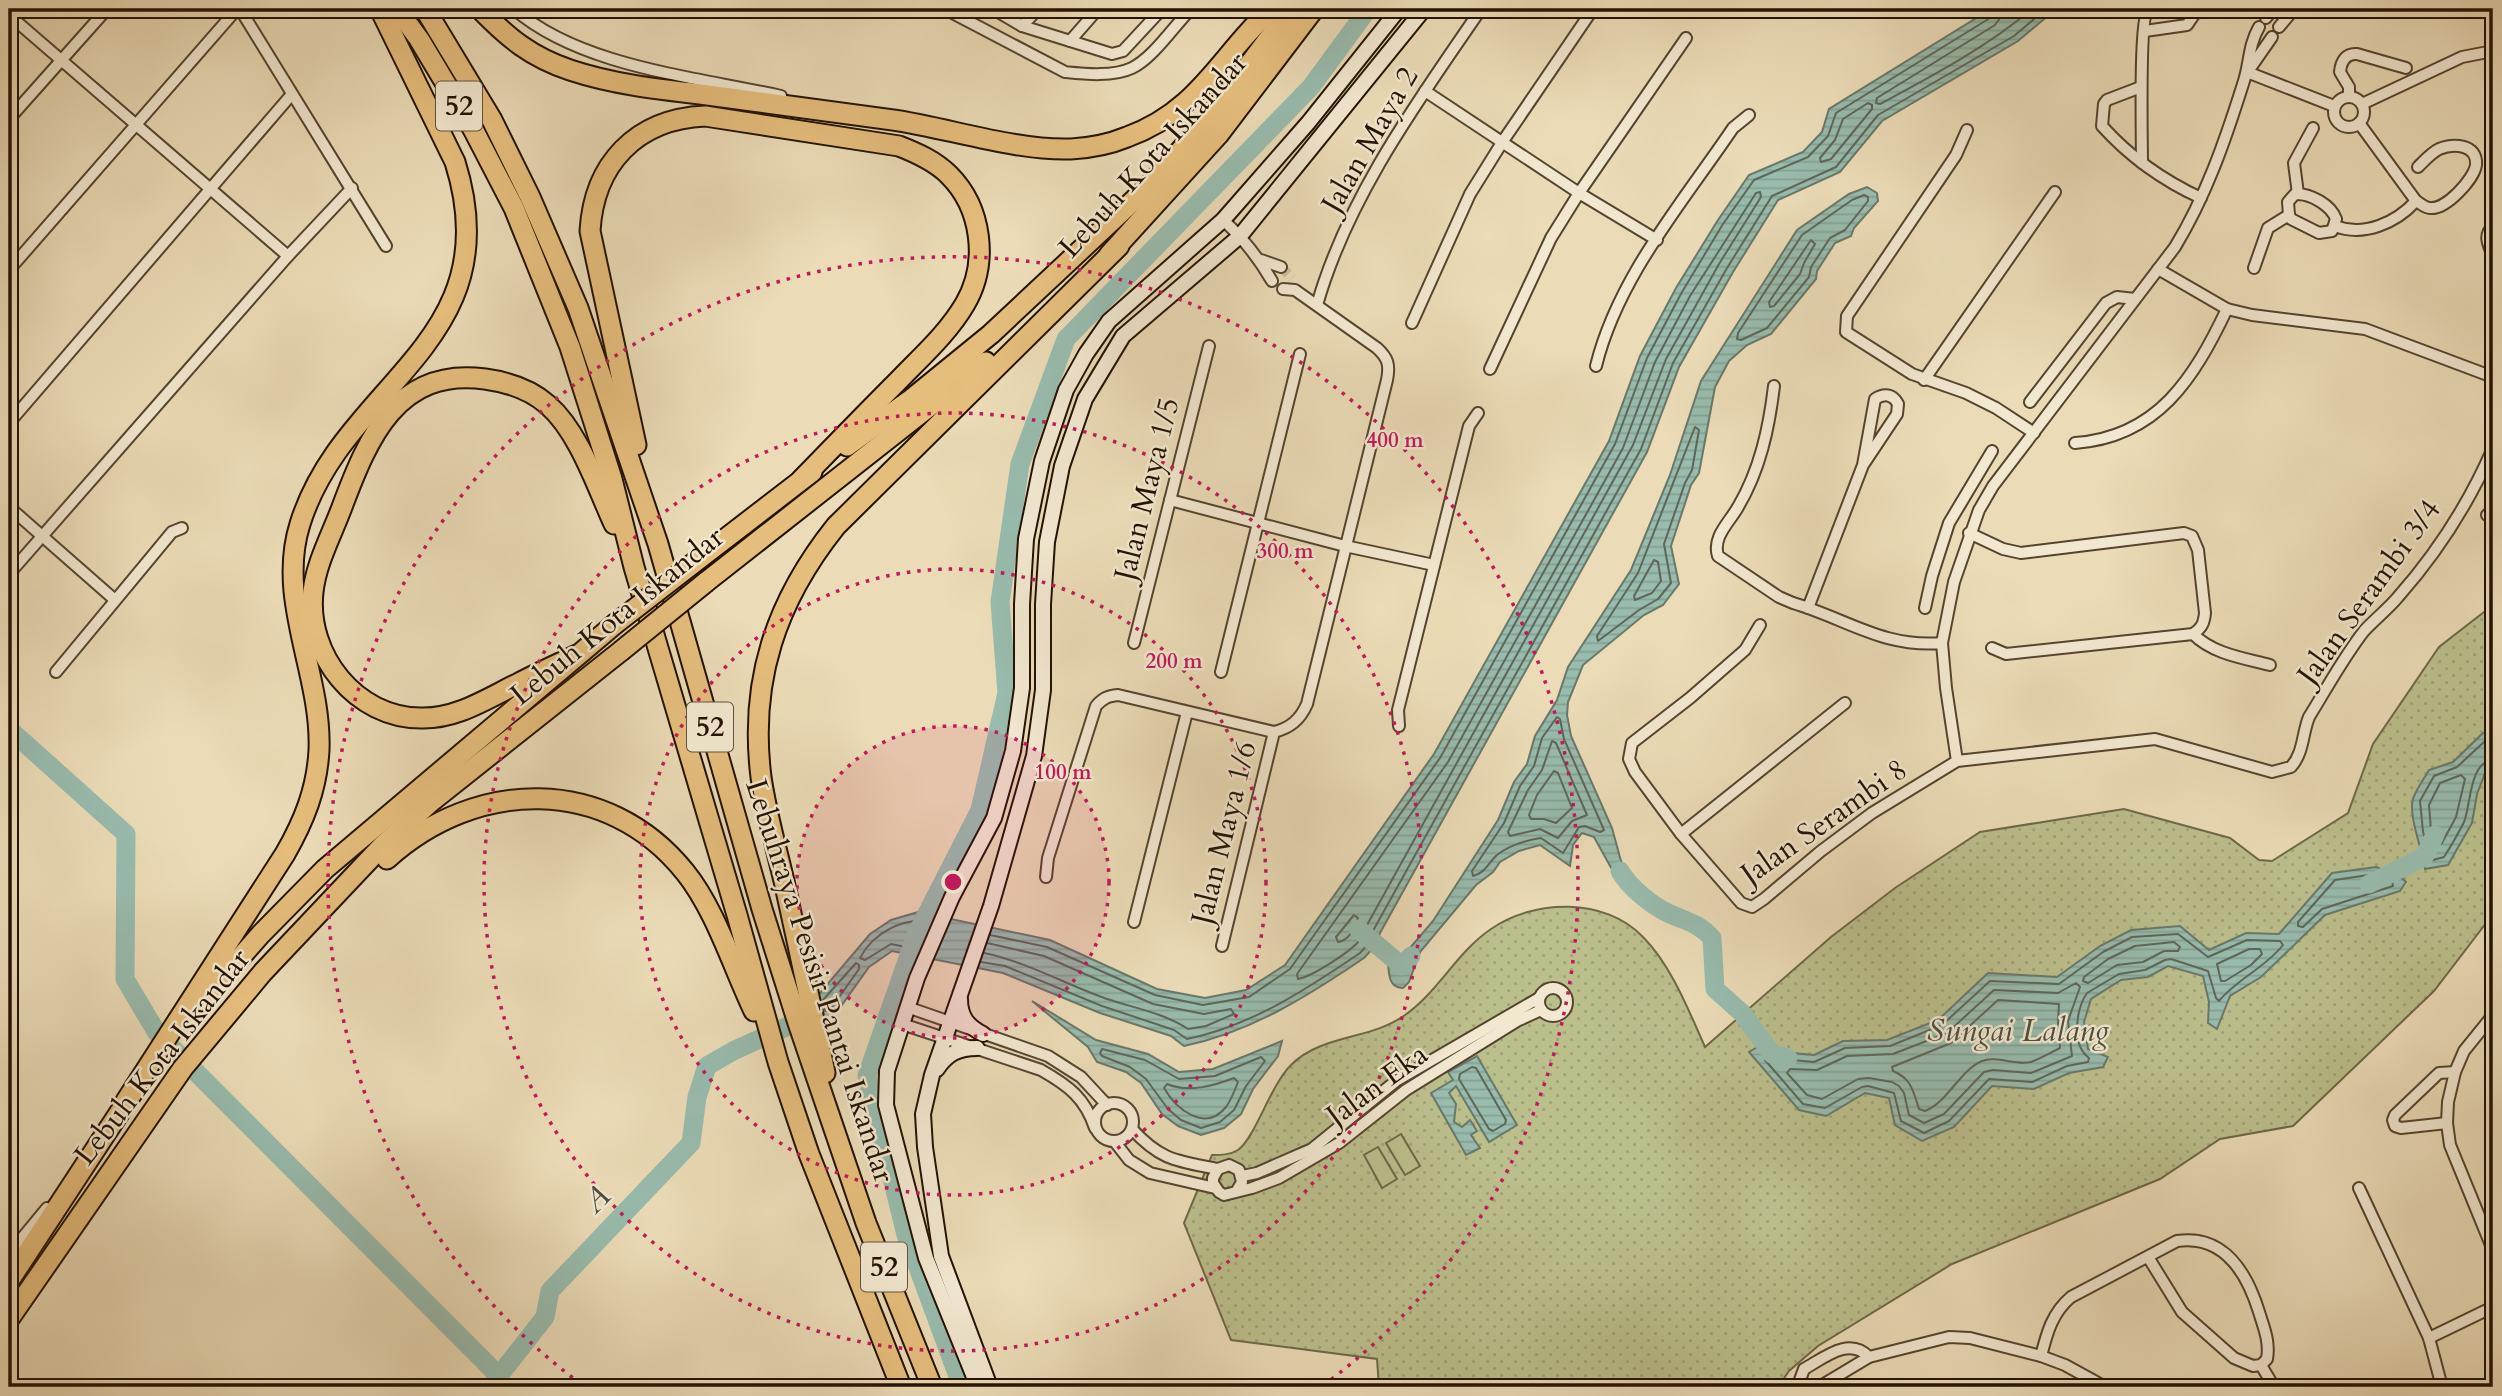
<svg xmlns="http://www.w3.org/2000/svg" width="2502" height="1396" font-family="Cardo,serif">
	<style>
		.grass { fill: url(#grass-dots); stroke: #6e6847; stroke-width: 2 }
		.park { fill: #bbbf8c; stroke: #6e6847; stroke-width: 2 }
		.water { fill: url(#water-rules); stroke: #697869; stroke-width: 2 }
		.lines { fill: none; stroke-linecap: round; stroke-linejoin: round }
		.shore { stroke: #5d6758; stroke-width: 2 }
		.river { stroke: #98bcae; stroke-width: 19 }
		.street-tunnel { stroke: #cdbe9c; stroke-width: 10; stroke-dasharray: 10 5; stroke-linecap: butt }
		.street-casing { stroke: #54442f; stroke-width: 14 }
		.secondary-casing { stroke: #221202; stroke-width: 18 }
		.highway-casing { stroke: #221202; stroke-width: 23 }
		.street { stroke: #f2e8d0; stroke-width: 10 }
		.secondary { stroke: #f2e8d0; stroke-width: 14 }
		.highway { stroke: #e6be7c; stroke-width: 19 }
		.highway-bridge-casing { stroke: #221202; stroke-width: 23; stroke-linecap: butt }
		.highway-bridge { stroke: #e6be7c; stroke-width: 19 }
		.ring { fill: none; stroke: #c2185b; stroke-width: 3.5; stroke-dasharray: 3.5 7 }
		.labels { text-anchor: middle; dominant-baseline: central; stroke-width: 5; stroke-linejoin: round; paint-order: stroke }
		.shield { fill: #f2e8d0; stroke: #605240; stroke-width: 2 }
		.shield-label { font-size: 28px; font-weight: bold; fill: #221202 }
		.street-label { font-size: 30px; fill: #221202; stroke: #f2e8d0 }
		.water-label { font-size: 32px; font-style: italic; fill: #4b4e3e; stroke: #f2e8d0 }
		.centre { fill: #c2185b; stroke: #f2e8d0; stroke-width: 3.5 }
		.ring-label { font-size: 21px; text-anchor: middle; font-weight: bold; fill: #c2185b; stroke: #f2e8d0; stroke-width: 5; stroke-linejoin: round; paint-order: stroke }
	</style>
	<defs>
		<pattern id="grass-dots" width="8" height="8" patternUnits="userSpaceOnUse" patternTransform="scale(1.75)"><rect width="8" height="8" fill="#bbbf8c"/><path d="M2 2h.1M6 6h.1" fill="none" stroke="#a0a377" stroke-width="1.8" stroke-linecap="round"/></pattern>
		<pattern id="water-rules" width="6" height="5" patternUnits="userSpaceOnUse" patternTransform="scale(1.75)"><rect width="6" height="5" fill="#98bcae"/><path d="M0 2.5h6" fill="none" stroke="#83a194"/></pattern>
	</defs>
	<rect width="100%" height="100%" fill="#ebdcb7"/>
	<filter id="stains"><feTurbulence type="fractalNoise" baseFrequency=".00286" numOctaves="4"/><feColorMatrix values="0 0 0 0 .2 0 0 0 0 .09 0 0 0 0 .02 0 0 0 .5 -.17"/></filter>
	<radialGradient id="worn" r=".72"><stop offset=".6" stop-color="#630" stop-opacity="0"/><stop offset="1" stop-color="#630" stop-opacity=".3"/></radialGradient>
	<!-- grass -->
	<path class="grass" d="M2493,605V914L2434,991L2293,1126L2220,1139L2160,1179L1952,1264L1818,1346L1789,1371L1778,1387H1379L1377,1359L1231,1340L1184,1223L1212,1155C1221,1155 1230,1155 1238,1150C1255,1138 1270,1086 1291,1065C1322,1034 1371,1040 1405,1015C1438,992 1457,952 1491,929C1534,899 1605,897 1643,937C1671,965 1689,1011 1705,1047L1831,937L1895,888L1980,832L2124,809L2230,838L2259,860L2272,861L2348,813L2373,744L2439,647Z"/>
	<!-- park -->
	<g class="park">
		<polygon points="1401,1134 1420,1166 1405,1175 1386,1143"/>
		<polygon points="1378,1147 1397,1179 1382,1188 1364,1155"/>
	</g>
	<!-- water -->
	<g class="water">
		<path d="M1991,9H2056L2018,41L1882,121L1840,172L1778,200L1733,272L1679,367L1647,452L1380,933L1376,945L1364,958C1308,996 1251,1032 1184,1046L1171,1036L1100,1013L1003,973L892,951L869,967L827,1026L821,1028L814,1000L870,934L891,920L918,912L1050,940L1157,989L1205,998L1246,990L1285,965L1434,754L1609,441L1640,356L1676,288L1718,220L1749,175L1803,152L1822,132L1829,109Z"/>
		<path d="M1867,187L1877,193L1878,201L1854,228L1851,236L1835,243L1817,271L1816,279L1771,334L1747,345L1729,361L1715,387L1699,473L1691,485L1671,546L1679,584L1663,605L1644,615L1583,665L1568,702L1567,715L1571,736L1612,828L1621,861L1637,890L1619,882L1594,837L1582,833L1573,845L1570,866L1540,845L1519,851L1500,862L1493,872L1476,885L1420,952L1409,982L1403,988C1389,988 1389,975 1388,963L1395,954L1404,955L1433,921L1498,820L1514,782L1527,764L1535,736L1557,700L1568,667L1631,570L1670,475L1701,381L1797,230L1849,194Z"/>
		<path d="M2483,733H2493V767L2487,768L2477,794L2472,823L2448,865L2425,869C2423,851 2408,816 2413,799C2416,789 2424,779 2429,770L2453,762Z"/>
		<polygon points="2376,867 2401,877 2406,882 2400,891 2325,915 2261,977 2230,996 2217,1029 2208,1023 2209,1002 2203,976 2168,966 2148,977 2121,980 2091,999 2084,1022 2088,1049 2108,1057 2103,1067 2069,1073 2034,1089 1992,1086 1954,1127 1922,1141 1895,1125 1889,1098 1865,1093 1826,1116 1799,1110 1749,1052 1761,1045 1782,1052 1814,1055 1843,1041 1887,1040 1938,1020 1988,973 2057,977 2100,946 2131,930 2180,926 2209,950 2246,933 2279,934 2332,873"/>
		<polygon points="1032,1001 1096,1040 1148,1054 1179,1072 1213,1069 1282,1041 1278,1056 1253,1089 1241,1114 1224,1128 1201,1135 1178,1126 1162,1114 1141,1083 1126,1072 1097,1062 1088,1047"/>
		<polygon points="1477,1056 1517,1125 1489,1142 1456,1086 1449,1093 1456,1104 1454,1122 1462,1127 1470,1120 1477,1131 1471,1135 1480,1148 1466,1155 1431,1093 1453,1080 1448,1072"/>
	</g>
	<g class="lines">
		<!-- shore -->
		<g class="shore">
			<path d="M2002,9L2000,18L1995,25L1877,98L1876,103L1880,104C1932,76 1987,47 2032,9"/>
			<polygon points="1868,103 1872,105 1872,109 1831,159 1821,162 1820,158 1835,140 1843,119"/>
			<path d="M1760,192L1761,197L1719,264L1666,359L1633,445L1367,925C1364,931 1363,936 1360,940C1350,952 1313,976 1298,979L1297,974L1448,762L1623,448L1655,362L1690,296L1756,193Z"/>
			<polygon points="1864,195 1868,197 1868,201 1845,230 1830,238 1811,267 1809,277 1767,328 1741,340 1737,339 1738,333 1802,235 1852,200"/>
			<polygon points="1811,240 1815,244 1804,263 1800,274 1774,306 1770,307 1769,302"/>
			<polygon points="1695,427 1699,430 1692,470 1685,483 1664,544 1671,583 1658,599 1639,610 1598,641 1597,636 1638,573"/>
			<polygon points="1654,560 1658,562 1661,581 1652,593 1635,600 1634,596"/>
			<path d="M1557,717L1560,719L1564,739L1604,830L1600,832L1585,826L1579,827L1563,853L1541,838C1526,840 1504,847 1494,858C1487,866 1484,873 1473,876L1472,871L1504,823L1520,786L1534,766L1542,738Z"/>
			<path d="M2493,740L2485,741L2457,767L2434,776L2420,801L2423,832L2433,860L2444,857C2451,846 2458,834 2464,822C2471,805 2469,762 2493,760"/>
			<polygon points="1552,741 1556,743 1587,815 1572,821 1558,838 1540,829 1510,836 1508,832 1528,790 1542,770"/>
			<polygon points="1554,771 1558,773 1572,808 1556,823 1544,819 1531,819 1529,815 1537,795"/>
			<polygon points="2461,775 2465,779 2456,817 2442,843 2438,845 2431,830 2429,805 2440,783"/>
			<polygon points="2375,874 2392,881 2393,886 2322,909 2303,927 2298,926 2298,922 2335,880"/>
			<path d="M1354,915L1358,918C1353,929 1350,940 1338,942L1336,937Z"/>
			<path d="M2178,934L2208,957L2247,940L2280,941L2283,945C2265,968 2237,979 2219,1001L2216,998L2208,971L2171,959L2165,960L2145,970L2119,974L2087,993C2076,1009 2071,1045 2089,1058L2088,1062L2067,1066L2032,1082L1989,1079L1949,1121L1924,1133L1901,1121L1894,1093L1868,1086L1862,1087L1825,1108L1803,1104L1765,1060L1769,1055L1781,1059L1814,1062L1845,1048L1890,1046L1942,1025L1990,981L2059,984L2103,952L2132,937Z"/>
			<polyline points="990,935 1047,947 1155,995 1203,1005 1249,997 1290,969 1440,758 1615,444 1647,358 1682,292 1723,224 1754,180 1808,157 1828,136 1836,113 1990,18 1993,9"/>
			<polygon points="2174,942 2180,947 2178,951 2164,951 2143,962 2117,965 2088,983 2083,981 2084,977 2108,959 2135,946"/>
			<polygon points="2249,949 2260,949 2262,954 2251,965 2225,981 2221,981 2217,964"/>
			<path d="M920,950L891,944L865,960L860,958C873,933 904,916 932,922"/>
			<path d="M984,953C1027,962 1065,984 1107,999C1134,1008 1164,1013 1188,1029L1206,1026L1234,1014L1231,1009L1204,1014L1153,1004L1044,956L987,943"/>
			<path d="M981,962L1005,966L1102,1006L1174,1030L1187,1039C1251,1026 1307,989 1360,953L1370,942L1374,929L1641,449L1673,363L1727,268L1772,196L1836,167L1878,115L2014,36L2046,9"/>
			<polygon points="856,963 859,965 859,969 830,1010 825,1011 823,1000"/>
			<polygon points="2076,983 2080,987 2068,1021 2072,1056 2031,1073 1993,1070 1984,1072 1944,1114 1924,1123 1909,1115 1904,1093 1899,1086 1892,1082 1869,1078 1858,1079 1822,1099 1807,1095 1787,1073 1790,1069 1817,1070 1847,1056 1893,1054 1947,1033 1994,990 2058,993"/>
			<path d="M1998,1000L2059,1004L2058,1022L2060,1048C2052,1052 2040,1059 2031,1062C2015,1066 1997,1055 1982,1061C1959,1071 1949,1101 1925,1111L1919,1109C1913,1091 1912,1079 1893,1071L1892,1067L1951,1043Z"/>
			<polygon points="1102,1049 1145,1060 1179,1079 1215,1076 1261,1057 1265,1061 1246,1086 1234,1110 1220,1122 1201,1128 1181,1120 1168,1109 1146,1079 1130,1067 1102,1056 1100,1053"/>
			<polygon points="1472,1067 1476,1068 1506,1120 1505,1124 1493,1131 1489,1129 1459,1079 1460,1074"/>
			<path d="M1234,1078L1238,1082C1235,1090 1231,1100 1226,1107C1205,1133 1176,1109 1164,1088L1167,1084C1189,1093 1213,1086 1234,1078Z"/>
		</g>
		<!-- river -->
		<g class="river">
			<polyline points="9,729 126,834 125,979 157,1033 499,1376"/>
			<path d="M1620,871C1629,887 1652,906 1670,914C1688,922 1698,923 1712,938L1715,989L1742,1013L1772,1054L1788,1058"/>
			<polyline points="2369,884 2424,857 2435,835"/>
			<polyline points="1358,929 1402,966 1411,956"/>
			<polyline points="490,1387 545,1317 550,1291 691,1143 697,1097 707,1066 733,1051 810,1016"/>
			<polyline points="962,1387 906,1235 867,1076 916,935 980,810 1007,693 1000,602 1020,464 1066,339 1311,87 1368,9"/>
		</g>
		<!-- street-tunnel -->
		<polyline class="street-tunnel" points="1281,267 1292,278"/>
		<!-- street casing -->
		<g class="street-casing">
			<g id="street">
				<polyline points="240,9 386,246"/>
				<path d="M514,9C581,67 697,77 781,96"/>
				<path d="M945,9L1065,72C1085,74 1113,77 1132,68C1153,58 1174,26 1191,9"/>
				<polyline points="993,9 1022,26 1112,54 1123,51 1162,9"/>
				<polyline points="9,15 288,256"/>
				<polyline points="2266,18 2273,9"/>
				<polyline points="1022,26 1038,9"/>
				<polyline points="2279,27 2294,9"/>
				<polyline points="2145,31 2187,25 2198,9"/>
				<polyline points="1070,41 1098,9"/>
				<polyline points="2249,70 2272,37"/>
				<polyline points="2247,72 2334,106"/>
				<path d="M2141,87L2107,100L2104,104L2102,126C2129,156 2164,181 2201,198"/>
				<polyline points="1425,91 1579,193 1657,240"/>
				<circle cx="2349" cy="112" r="15"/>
				<path d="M2349,97V87L2340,72C2341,61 2346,53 2357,54L2406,68"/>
				<polyline points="2362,104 2462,57 2493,51"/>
				<polyline points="9,119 107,9"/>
				<path d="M2359,123L2416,201C2420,203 2425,208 2430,208C2446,210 2474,179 2476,165C2478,144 2453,143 2439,149C2431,153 2424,161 2418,167"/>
				<polyline points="1967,130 1956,155 1847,316 1846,332 1912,374 1966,393 1996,408 2034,433"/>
				<path d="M2142,163C2142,141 2139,19 2148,9"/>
				<path d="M2295,194C2310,193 2331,205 2336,219L2332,231L2319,233L2291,219L2289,215L2288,202Z"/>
				<polyline points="2298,194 2294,163 2313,128"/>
				<path d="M1223,220C1243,238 1258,257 1272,281"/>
				<path d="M2335,226C2364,237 2396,223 2416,201"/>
				<path d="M2493,226C2483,236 2488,243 2493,256"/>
				<polyline points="1261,260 1281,267"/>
				<polyline points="2254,268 2268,228 2289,215"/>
				<polyline points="2158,269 2227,309 2252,315 2365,329 2493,377"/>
				<polyline points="9,270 237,9"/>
				<path d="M1317,305C1348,196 1418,101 1481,9"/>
				<polyline points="1412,323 1470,194 1503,141 1593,9"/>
				<path d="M1596,366C1618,277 1683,202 1733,128L1749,115"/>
				<polyline points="1490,369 1551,238 1579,193 1686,38"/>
				<polyline points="1924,380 2055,192"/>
				<path d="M1774,386C1769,428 1760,470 1738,507C1729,523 1712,537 1718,556L1779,597L1793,603C1847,619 1883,648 1942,643"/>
				<polyline points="2030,402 2106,303 2117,297 2135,299"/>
				<polyline points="9,423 292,94"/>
				<path d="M2075,443C2158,437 2194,378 2227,309"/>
				<polyline points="1170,500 1345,546 1434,565"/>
				<polyline points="9,507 115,600"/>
				<polyline points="2487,515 2493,510"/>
				<path d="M1969,533L2003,549L2021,553L2184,533L2192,536L2198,550L2205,613C2204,623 2202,628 2193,634L2006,654L1992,648"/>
				<polyline points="9,574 288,256 352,188"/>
				<path d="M1808,608L1863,465L1875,399C1884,393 1893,394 1898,404L1897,414L1863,465"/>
				<polyline points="1925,608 1932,576 1949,523 1992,451"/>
				<path d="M1760,625L1745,650L1690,698L1632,743L1629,759L1635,772L1681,834L1741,903L1752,907L1764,899L1821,851L1872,813L1957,761L2155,739L2272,772L2291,767C2304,752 2302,734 2309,717C2327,688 2343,658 2364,631C2375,619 2388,609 2398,597C2437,553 2470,501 2493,448"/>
				<path d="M2193,634C2213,654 2243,658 2270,665"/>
				<polyline points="1134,643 1209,346"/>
				<polyline points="56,672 172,532 182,528"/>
				<polyline points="1221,672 1300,354"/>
				<polyline points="1399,726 1398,710 1469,426 1478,413"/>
				<path d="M1957,761L1946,688L1942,643L1954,582L1979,510L1993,486L2175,247C2206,196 2225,141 2243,84C2250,64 2248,46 2259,27"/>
				<polyline points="1681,834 1845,703"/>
				<path d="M1046,877L1048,858L1096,706C1103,698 1108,696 1118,695L1274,732C1290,728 1300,720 1307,704L1387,380C1390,365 1388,358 1377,348L1295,290L1283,289"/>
				<polyline points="1134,922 1187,712"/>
				<polyline points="1222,946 1274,732"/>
				<circle cx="1553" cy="1002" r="14"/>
				<polyline points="907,1007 1048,1056 1081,1077 1107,1105"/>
				<polyline points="2493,1015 2464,1051 2455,1072 2448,1102 2447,1123 2450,1145 2493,1250"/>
				<path d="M902,1024L1041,1070C1069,1086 1085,1098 1095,1128"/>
				<circle cx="1114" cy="1122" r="19"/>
				<polyline points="2447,1123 2401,1128 2395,1126 2393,1120 2395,1115 2439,1073 2455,1072"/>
				<path d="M1132,1129C1161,1161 1178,1161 1218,1169"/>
				<polyline points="1115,1142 1129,1160 1150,1173 1215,1188"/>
				<polyline points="1242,1176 1257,1173 1312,1149 1396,1081 1539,998"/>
				<polyline points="2359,1188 2429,1338 2442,1387"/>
				<polyline points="1236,1192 1242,1182 1239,1170 1229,1165 1218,1169 1213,1178 1213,1183 1219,1192 1224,1195 1252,1188 1279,1178 1339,1143 1406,1090 1517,1021 1541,1010"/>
				<polyline points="9,1254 47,1208"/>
				<polyline points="2429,1338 2493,1307"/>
				<path d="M2041,1356C2047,1333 2052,1313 2071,1297L2177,1241C2224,1234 2247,1273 2259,1312C2264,1328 2270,1342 2267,1359L2261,1365L2253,1366L2234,1358L2182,1312L2148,1257"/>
				<polyline points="2261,1365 2274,1387"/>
				<path d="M1805,1387L1800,1380L1804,1369C1824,1358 1849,1336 1869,1357"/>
				<polyline points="1819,1387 1869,1357 1949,1337 1970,1338 2041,1356 2065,1365 2105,1387"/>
			</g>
		</g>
		<!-- secondary casing -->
		<g class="secondary-casing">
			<g id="secondary">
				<polyline points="2482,9 2493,12"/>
				<path d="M960,999C960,1016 967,1026 983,1034"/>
				<path d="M937,1069C947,1054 958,1048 977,1048"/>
				<polyline points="978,1387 926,1258 886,1105 887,1071 917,978 952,897 994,818 1013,751 1022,688 1022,604 1026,539 1042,461 1066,390 1086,354 1109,321 1223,220 1308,123 1399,9"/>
				<polyline points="990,1387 941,1256 925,1147 923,1114 932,1075 991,906 1034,756 1043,690 1043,604 1047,542 1062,466 1085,399 1123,336 1240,236 1424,9"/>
			</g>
		</g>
		<!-- highway casing -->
		<g class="highway-casing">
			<g id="highway">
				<polyline points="397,9 419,39 473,129 514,208 570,347 612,479 634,567 737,915 778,1062 809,1154 901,1387"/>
				<polyline points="425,9 492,120 530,197 578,308 658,544 762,909 798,1023 866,1223 932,1387"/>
				<path d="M480,9C508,38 531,57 570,70C612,84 656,89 700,94C764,103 829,111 893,120C948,128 1016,151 1071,149C1089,148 1110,144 1127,137C1199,111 1220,56 1271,9"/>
				<polyline points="1109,255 1219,134 1314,9"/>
				<path d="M636,445L590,231C594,164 636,119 705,116L899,146C917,153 935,161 949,175C982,208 989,263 965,304C948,333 922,356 899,380C866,413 834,446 801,480"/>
				<polyline points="847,446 910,400 991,334 1148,187 1205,123 1291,9"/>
				<polyline points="699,559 812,472"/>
				<polyline points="706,582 986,362"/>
				<path d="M577,655C558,664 538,673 519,683C488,698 457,719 421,718C356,718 306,655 313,592C316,563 332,534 342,507C368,438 397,367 485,379C507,382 530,389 548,405C579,432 597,487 614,524"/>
				<path d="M387,859C476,778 607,775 685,872C715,909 733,967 754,1011"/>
				<polyline points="202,1001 261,934 325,869 615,624"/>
				<path d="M825,1073C812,1009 798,945 784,881C776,847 766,812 761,777C749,681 776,601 836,526L1119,246"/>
				<path d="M126,1101L285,854C304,821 317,789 319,750C322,674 276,600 300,524C344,382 512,343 455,162L380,9"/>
				<polyline points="9,1281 133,1092"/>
				<polyline points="9,1319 183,1068 263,972 384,844 432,801 621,651"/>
			</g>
		</g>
		<!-- street -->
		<use href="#street" class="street"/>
		<!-- secondary -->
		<use href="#secondary" class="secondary"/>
		<!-- highway -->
		<use href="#highway" class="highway"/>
		<!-- highway-bridge casing -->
		<g class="highway-bridge-casing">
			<g id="highway-bridge">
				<polyline points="615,624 699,559"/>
				<polyline points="621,651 706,582"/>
			</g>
		</g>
		<!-- highway-bridge -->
		<use href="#highway-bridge" class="highway-bridge"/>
	</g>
	<!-- distance rings -->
	<circle cx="953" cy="882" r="156" fill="#c2185b" fill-opacity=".12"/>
	<g class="ring">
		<circle cx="953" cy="882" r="156"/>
		<circle cx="953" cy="882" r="313"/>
		<circle cx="953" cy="882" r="469"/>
		<path d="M581 1384A625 625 0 1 1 1325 1384"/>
	</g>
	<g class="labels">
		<!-- shield labels -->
		<g class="shield">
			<rect x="436" y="81.5" width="46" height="49" rx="5"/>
			<rect x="687" y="702.5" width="46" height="49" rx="5"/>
			<rect x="861" y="1242.5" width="46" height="49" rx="5"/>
		</g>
		<g class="shield-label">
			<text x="459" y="106">52</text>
			<text x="710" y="727">52</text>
			<text x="884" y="1267">52</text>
		</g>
		<!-- street labels -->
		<g class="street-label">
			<text transform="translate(1370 140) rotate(-60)">Jalan Maya 2</text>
			<text transform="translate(1153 155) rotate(-48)">Lebuh Kota Iskandar</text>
			<text transform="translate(1147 489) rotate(-76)">Jalan Maya 1/5</text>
			<text transform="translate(2369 592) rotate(-54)">Jalan Serambi 3/4</text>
			<text transform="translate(617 616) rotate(-39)">Lebuh Kota Iskandar</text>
			<text transform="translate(1824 822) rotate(-35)">Jalan Serambi 8</text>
			<text transform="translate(1224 833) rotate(-76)">Jalan Maya 1/6</text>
			<text transform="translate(820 981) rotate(72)">Lebuhraya Pesisir Pantai Iskandar</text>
			<text transform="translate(162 1057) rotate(-52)">Lebuh Kota Iskandar</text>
			<text transform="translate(1377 1085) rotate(-36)">Jalan Eka</text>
		</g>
		<!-- water labels -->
		<g class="water-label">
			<text x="2018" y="1031">Sungai Lalang</text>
			<text transform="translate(597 1199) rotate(-46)">A</text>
		</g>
	</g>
	<circle cx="953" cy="882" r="10" class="centre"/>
	<g class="ring-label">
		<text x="1395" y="447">400 m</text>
		<text x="1285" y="558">300 m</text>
		<text x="1174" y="668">200 m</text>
		<text x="1063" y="779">100 m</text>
	</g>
	<!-- margin -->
	<rect width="2502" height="1396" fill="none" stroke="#ebdcb7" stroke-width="35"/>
	<rect x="10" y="10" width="2481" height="1375" fill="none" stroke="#221202" stroke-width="3.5"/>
	<rect x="18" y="18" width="2467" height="1361" fill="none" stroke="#221202" stroke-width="2"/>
	<rect width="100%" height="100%" filter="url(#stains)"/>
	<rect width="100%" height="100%" fill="url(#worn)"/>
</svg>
